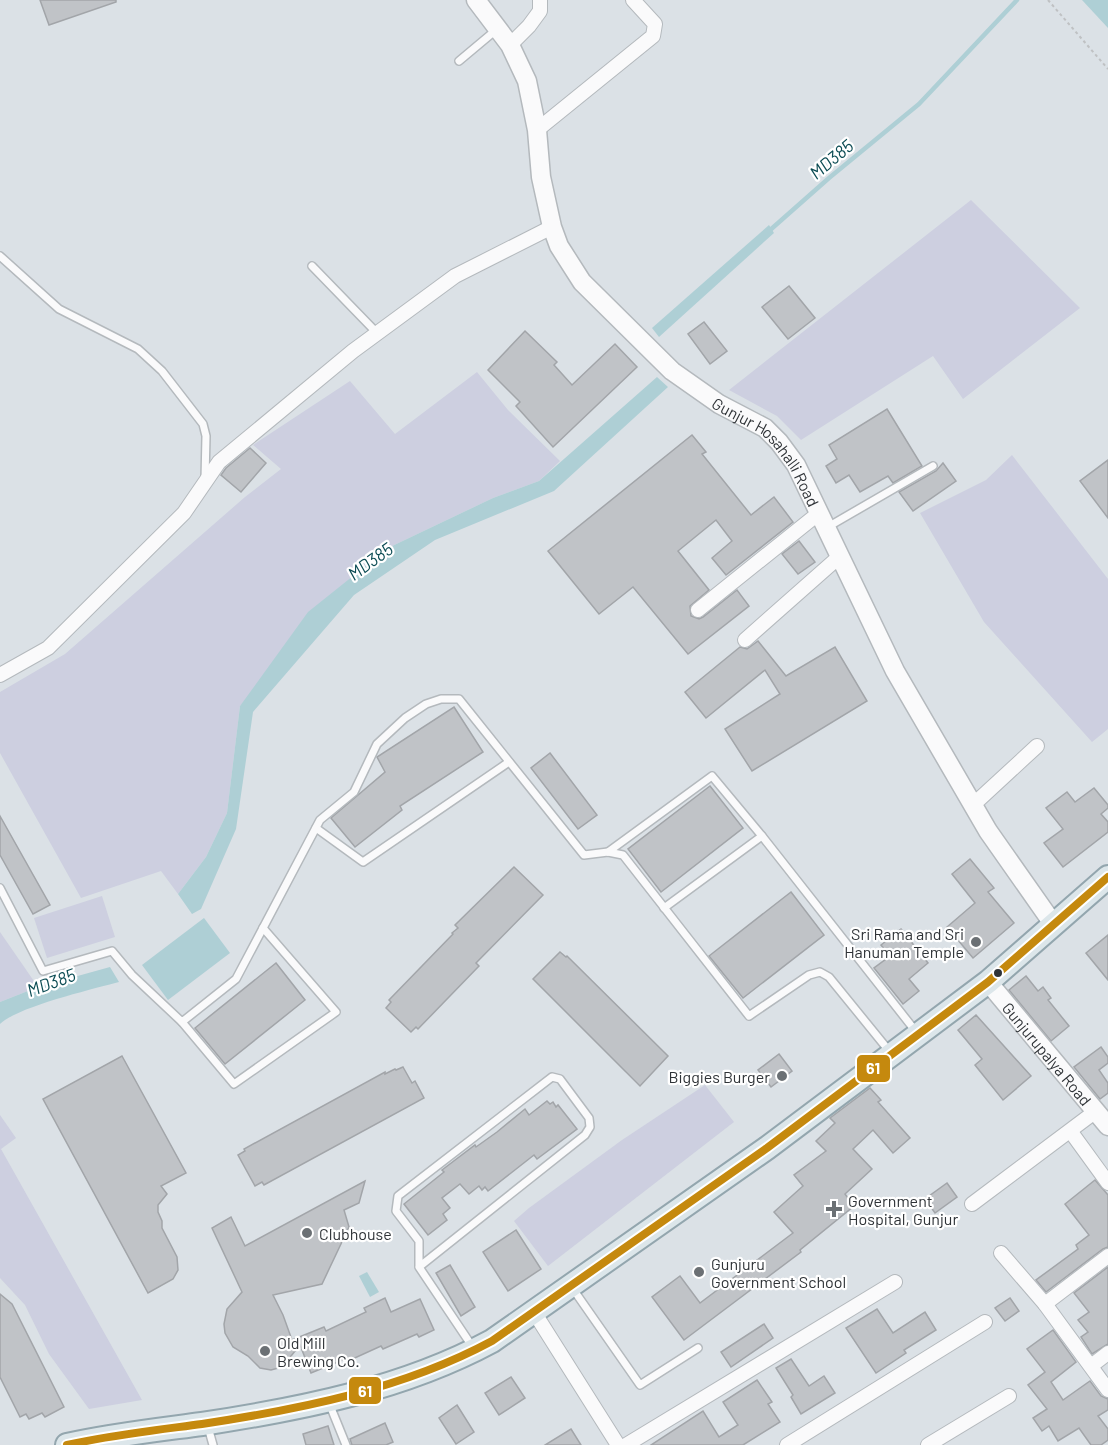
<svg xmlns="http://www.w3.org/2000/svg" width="1108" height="1445" font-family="Barlow,sans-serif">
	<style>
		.green { fill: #cdcfe0 }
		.water { fill: #aecfd5 }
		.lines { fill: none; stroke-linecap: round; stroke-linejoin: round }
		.stream { stroke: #aecfd5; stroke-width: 4.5 }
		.building { fill: #c0c3c7; stroke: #a2a5a9; stroke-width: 1.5 }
		.service-casing { stroke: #b4b9bd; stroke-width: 10 }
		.minor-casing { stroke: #b4b9bd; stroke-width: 16 }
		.tertiary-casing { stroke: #b4b9bd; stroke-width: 21 }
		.primary-casing { stroke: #93a6ae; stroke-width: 26 }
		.path { stroke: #bfc1c3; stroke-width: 2; stroke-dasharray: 3 3; stroke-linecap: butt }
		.service { stroke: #fafafb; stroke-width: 7 }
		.minor { stroke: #fafafb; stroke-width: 14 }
		.tertiary { stroke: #fafafb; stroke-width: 18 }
		.primary { stroke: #dce6ea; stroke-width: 22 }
		.bus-1-casing { stroke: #fff; stroke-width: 12 }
		.bus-1 { stroke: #c5890e; stroke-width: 8 }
		.poi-dot { fill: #6b7074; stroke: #fff; stroke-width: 2 }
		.bus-dot { fill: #2f3337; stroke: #fff; stroke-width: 2 }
		.labels { text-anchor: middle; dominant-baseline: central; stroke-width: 4.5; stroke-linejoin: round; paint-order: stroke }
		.street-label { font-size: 16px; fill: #2f3337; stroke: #fff }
		.poi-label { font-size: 16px; fill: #2f3337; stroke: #fff; text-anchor: start }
		.water-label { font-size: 18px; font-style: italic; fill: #0c4c54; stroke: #fff }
		.line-badge { stroke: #fff; stroke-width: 2 }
		.badge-label { font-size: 16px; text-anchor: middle; font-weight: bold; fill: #fff }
	</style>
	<rect width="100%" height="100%" fill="#dbe1e6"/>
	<!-- green -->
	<g class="green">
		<polygon points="971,200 1080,308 963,399 933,356 801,440 777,416 729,390"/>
		<polygon points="477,372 508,410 560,461 539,481 493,498 388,548 240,706 227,813 206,857 178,894 161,871 81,898 0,753 0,692 65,654 245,497 281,469 253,445 350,381 395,434"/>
		<polygon points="1012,455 1108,579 1108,729 1092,742 984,622 920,513 986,480"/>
		<polygon points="102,896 115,937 47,958 34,918"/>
		<polygon points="0,932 38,987 0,1002"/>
		<polygon points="705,1085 734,1122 548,1266 514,1221 529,1208 622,1140"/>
		<polygon points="0,1115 16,1138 1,1149 142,1400 89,1409 49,1354 25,1305 0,1278"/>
	</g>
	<!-- water -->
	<g class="water">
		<polygon points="1082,0 1108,0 1108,28"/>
		<polygon points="769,225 774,233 659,337 652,328"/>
		<polygon points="657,377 668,387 554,491 435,540 354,595 253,712 236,829 201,909 192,914 178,894 206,857 227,813 240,706 308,612 388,548 493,498 539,481"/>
		<polygon points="204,918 230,953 168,1000 142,965"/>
		<path d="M110,967L119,982C93,989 17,1007 0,1024V1002L38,987Z"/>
		<polygon points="367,1272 379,1292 370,1297 359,1276"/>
	</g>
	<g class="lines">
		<!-- stream -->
		<polyline class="stream" points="769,231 829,178 919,104 1017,0"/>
	</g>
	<!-- building -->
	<g class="building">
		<polygon points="40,0 116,0 116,2 49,25"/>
		<polygon points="789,286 815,318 788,339 762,307"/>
		<polygon points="704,322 727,351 710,364 688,334"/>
		<polygon points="525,331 557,362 554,365 572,385 615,344 637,367 553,447 516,406 520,402 488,370"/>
		<polygon points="887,409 922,466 893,483 888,476 860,492 849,475 836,483 826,466 837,459 829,445"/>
		<polygon points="692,435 706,452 702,454 751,515 774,497 793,522 726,575 712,558 732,541 716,520 678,551 709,590 690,606 691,616 699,619 703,617 737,590 749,606 688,654 633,587 599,614 548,551"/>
		<polygon points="250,448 266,463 241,492 221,475 226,468"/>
		<polygon points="1108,460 1108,518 1080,481"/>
		<polygon points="943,463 956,481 913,511 899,492 936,471"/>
		<polygon points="799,541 815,562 798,574 782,554"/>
		<polygon points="758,641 786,676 835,647 867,701 752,771 725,729 780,694 765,670 706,718 685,692 740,647 747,649"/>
		<polygon points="454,707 483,752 400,806 402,810 355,847 331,818 385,772 377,757"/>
		<polygon points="550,753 597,815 578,829 531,768"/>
		<polygon points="710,786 743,828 661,892 628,849"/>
		<polygon points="1094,788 1108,805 1108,808 1101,814 1108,822 1108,832 1063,867 1044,843 1063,829 1046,808 1067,792 1075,802"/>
		<polygon points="0,816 50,905 33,914 0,855"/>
		<polygon points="970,859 994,888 988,892 1014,923 973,958 947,927 975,903 952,874"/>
		<polygon points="514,867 543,895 476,963 479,966 418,1029 416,1027 411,1032 386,1008 391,1002 389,1000 453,934 452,933 458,928 455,925"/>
		<polygon points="791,892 824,935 743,998 709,956"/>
		<polygon points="901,929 928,963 909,979 919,991 903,1004 874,968 890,956 881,945"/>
		<polygon points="1108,935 1108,980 1086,953"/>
		<polygon points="560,952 566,957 567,956 668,1056 640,1086 533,979"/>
		<polygon points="276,963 305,1000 225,1064 195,1028"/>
		<polygon points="1026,976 1038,991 1043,987 1051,998 1048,1000 1069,1026 1051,1041 1009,990"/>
		<polygon points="976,1015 1031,1076 1003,1100 975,1065 982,1059 958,1030"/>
		<polygon points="1101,1047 1108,1057 1108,1063 1099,1070 1108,1083 1108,1093 1100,1099 1074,1067"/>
		<polygon points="779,1054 792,1071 771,1087 758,1070"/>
		<polygon points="122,1056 186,1173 161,1186 167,1194 158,1205 158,1212 162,1221 162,1228 177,1257 178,1270 173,1279 148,1293 43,1099"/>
		<polygon points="403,1067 412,1083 415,1081 424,1098 264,1185 262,1182 255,1186 238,1155 245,1151 244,1149 385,1072 385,1074 395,1069 396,1070"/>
		<polygon points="870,1088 881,1100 878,1102 910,1138 893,1153 873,1130 853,1149 872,1169 845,1194 854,1206 800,1250 801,1252 684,1340 652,1297 680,1276 700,1303 793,1233 774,1212 803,1186 794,1175 826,1151 816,1141 835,1123 830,1118"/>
		<polygon points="547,1101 550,1104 553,1102 556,1107 558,1105 577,1129 537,1159 534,1155 488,1191 485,1187 482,1190 479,1186 469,1194 460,1184 442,1198 450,1208 443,1214 447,1220 428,1235 404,1204 444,1172 442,1170 475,1145 476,1147 497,1132 525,1109 529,1115"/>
		<polygon points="1095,1180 1108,1195 1108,1247 1103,1249 1046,1292 1036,1280 1078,1249 1076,1245 1089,1235 1065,1204"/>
		<polygon points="365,1181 359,1203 344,1210 349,1227 322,1284 273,1295 283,1315 292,1340 324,1327 326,1331 366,1312 364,1308 385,1298 391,1312 420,1299 434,1330 419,1337 417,1334 383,1349 381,1346 346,1362 345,1359 311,1373 300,1345 282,1367 271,1370 260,1368 248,1356 233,1347 225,1333 224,1324 227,1309 242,1292 212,1228 231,1217 245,1246"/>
		<polygon points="947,1183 957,1197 935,1213 925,1199"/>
		<polygon points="516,1230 541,1269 508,1291 483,1252"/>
		<polygon points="450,1265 475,1307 461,1316 436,1273"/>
		<polygon points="1108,1267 1108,1344 1092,1354 1081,1337 1088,1332 1078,1320 1089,1312 1074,1293"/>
		<polygon points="0,1294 12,1304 64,1407 45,1417 42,1413 29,1419 26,1414 20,1417 0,1377"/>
		<polygon points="1010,1298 1019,1311 1005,1321 995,1308"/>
		<polygon points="877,1309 893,1333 925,1312 936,1330 904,1350 906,1353 876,1373 846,1328"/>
		<polygon points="764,1324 773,1338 731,1367 721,1352"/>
		<polygon points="1053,1330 1076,1362 1051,1382 1063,1400 1090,1381 1101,1396 1108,1399 1108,1410 1098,1416 1108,1429 1108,1440 1101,1445 1091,1445 1079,1428 1058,1441 1049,1426 1042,1431 1033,1418 1047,1409 1028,1385 1045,1372 1027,1349"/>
		<polygon points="791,1359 809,1386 824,1376 835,1393 801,1414 791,1397 793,1395 776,1368"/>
		<polygon points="511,1377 525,1398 499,1415 485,1393"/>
		<polygon points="757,1380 772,1402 768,1404 780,1422 743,1445 651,1445 703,1411 719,1437 738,1425 723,1402"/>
		<polygon points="457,1405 474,1432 456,1444 439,1418"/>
		<polygon points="385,1423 393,1442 386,1445 352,1445 350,1439"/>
		<polygon points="328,1426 334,1445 306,1445 303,1434"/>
		<polygon points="571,1429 581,1445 545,1445"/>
	</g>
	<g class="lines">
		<!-- service casing -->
		<g class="service-casing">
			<g id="service">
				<polyline points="459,61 496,30"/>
				<polyline points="0,256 59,309 138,349 162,371 203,424 206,436 205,479"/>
				<polyline points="312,266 377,333"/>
				<polyline points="826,528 933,466"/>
				<polyline points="316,828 363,862 509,762"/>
				<polyline points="608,852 712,776 762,836 917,1033"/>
				<polyline points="0,888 43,971 112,951 132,975 182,1022 236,979 320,820 354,792 377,744 405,718 426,704 441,699 459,699 584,855 608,852 623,855 749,1016 809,975 820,972 829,977 890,1052"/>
				<polyline points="664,908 762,836"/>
				<polyline points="182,1022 234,1084 336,1012 263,928"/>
				<polyline points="419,1267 585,1135 590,1127 589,1118 560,1079 552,1077 398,1196 396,1211 419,1241 419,1267 472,1346"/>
				<polyline points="573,1289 640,1385 698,1348"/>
				<polyline points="329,1403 346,1445"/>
				<polyline points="208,1427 213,1445"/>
			</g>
		</g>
		<!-- minor casing -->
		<g class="minor-casing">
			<g id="minor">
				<polyline points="510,45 529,26 540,11 540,0"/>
				<polyline points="537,130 653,36 655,24 633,0"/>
				<polyline points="698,610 819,513"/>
				<polyline points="745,640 840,556"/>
				<polyline points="0,675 48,648 184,513 219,462 353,351 455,276 552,227"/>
				<polyline points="973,805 1037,746"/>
				<polyline points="1071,1132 1108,1183"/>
				<polyline points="972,1204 1096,1111"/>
				<polyline points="1001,1253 1045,1304 1108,1390"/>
				<polyline points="1045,1304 1108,1256"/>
				<polyline points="534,1312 618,1445"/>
				<polyline points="1091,1366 1108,1353"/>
				<polyline points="626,1445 895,1282"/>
				<polyline points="787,1445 985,1322"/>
				<polyline points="928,1445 1009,1396"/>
			</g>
		</g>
		<!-- tertiary casing -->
		<g class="tertiary-casing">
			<g id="tertiary">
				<path id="s1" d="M476,0L510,45L527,81L537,130L541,177L552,227L559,246L582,282L672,371L719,404L765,428L779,442L796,465L895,671L988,831L1054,925"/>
				<path id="s2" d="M988,982L1108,1126"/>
			</g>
		</g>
		<!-- primary casing -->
		<g class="primary-casing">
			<path id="primary" d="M67,1445C111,1435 157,1430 202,1424C301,1409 403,1389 492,1341L767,1148L988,982L1108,877"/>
		</g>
		<!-- path -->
		<polyline class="path" points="1048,0 1108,69"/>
		<!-- service -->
		<use href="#service" class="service"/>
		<!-- minor -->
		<use href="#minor" class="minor"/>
		<!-- tertiary -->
		<use href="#tertiary" class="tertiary"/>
		<!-- primary -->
		<use href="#primary" class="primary"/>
		<!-- bus-1 casing -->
		<g class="bus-1-casing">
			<path id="bus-1" d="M67,1445C111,1435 157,1430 202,1424C301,1409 403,1389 492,1341L767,1148L988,982L1108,877"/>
		</g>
		<!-- bus-1 -->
		<use href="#bus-1" class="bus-1"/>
	</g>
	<!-- markers -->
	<g class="poi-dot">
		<circle cx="976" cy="942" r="6"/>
		<circle cx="782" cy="1076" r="6"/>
		<path d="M831 1200h6v6h6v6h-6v6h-6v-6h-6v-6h6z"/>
		<circle cx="307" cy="1233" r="6"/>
		<circle cx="699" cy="1272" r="6"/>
		<circle cx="265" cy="1351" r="6"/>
	</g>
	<circle class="bus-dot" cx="998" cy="973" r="5"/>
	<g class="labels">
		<!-- street labels -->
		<g class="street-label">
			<text stroke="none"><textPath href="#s1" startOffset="561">Gunjur Hosahalli Road</textPath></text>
			<text stroke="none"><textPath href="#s2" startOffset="93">Gunjurupalya Road</textPath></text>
		</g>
		<!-- poi labels -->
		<g class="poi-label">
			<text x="964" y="933" text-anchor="end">Sri Rama and Sri<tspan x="964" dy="18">Hanuman Temple</tspan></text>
			<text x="770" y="1076" text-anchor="end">Biggies Burger</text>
			<text x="848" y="1200">Government<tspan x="848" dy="18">Hospital, Gunjur</tspan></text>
			<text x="319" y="1233">Clubhouse</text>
			<text x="711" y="1263">Gunjuru<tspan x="711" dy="18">Government School</tspan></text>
			<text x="277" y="1342">Old Mill<tspan x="277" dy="18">Brewing Co.</tspan></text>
		</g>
		<!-- water labels -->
		<g class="water-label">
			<text transform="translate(831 159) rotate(-40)">MD385</text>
			<text transform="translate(370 561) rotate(-36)">MD385</text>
			<text transform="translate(51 982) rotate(-20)">MD385</text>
		</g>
	</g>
	<g class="line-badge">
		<rect x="856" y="1054" width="35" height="29" rx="6" fill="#c5890e"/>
		<rect x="348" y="1376" width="34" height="29" rx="6" fill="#c5890e"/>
	</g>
	<g class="badge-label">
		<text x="873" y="1074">61</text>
		<text x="365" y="1397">61</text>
	</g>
</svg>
